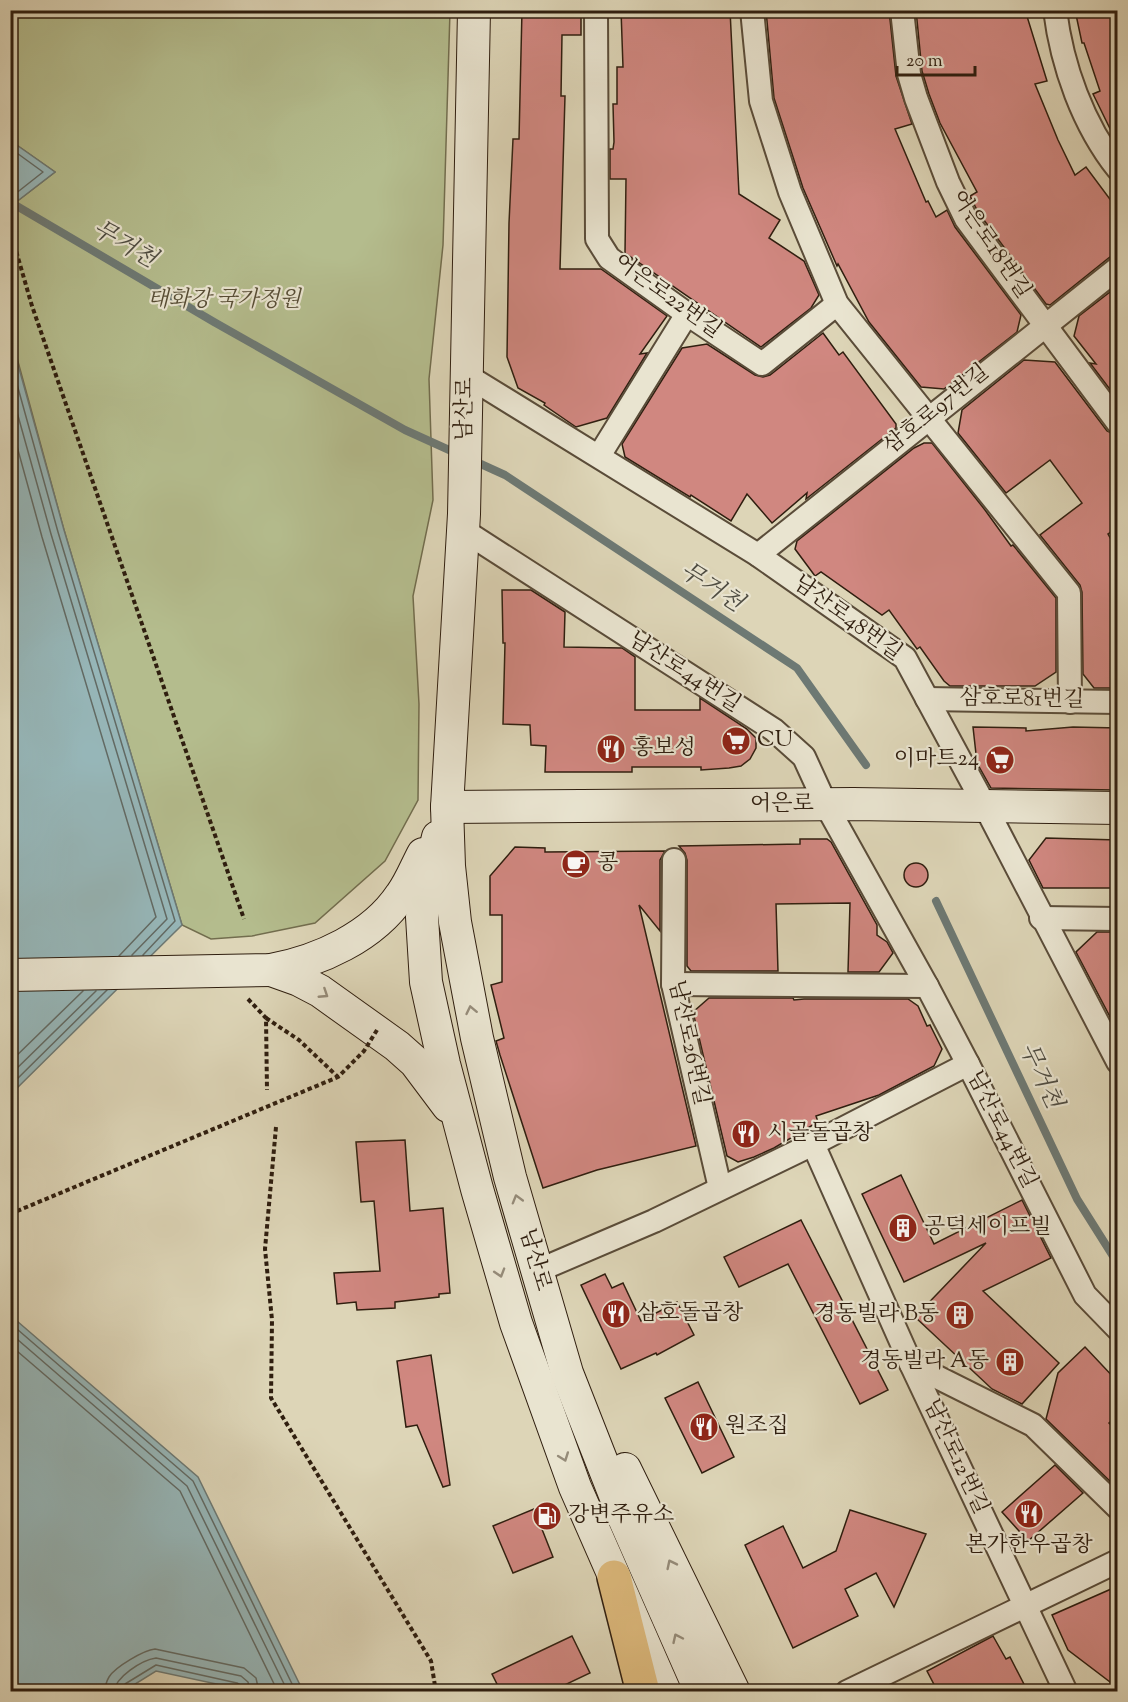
<svg xmlns="http://www.w3.org/2000/svg" width="1128" height="1702" font-family="'Sorts Mill Goudy','Noto Serif KR',serif">
	<style>
		.green { fill: #b4bc8d; stroke: #726d4e; stroke-width: 1.5 }
		.water { fill: #96b6b8; stroke: #6d7974; stroke-width: 1.5 }
		.lines { fill: none; stroke-linecap: round; stroke-linejoin: round }
		.shore { stroke: #626a64; stroke-width: 1.5 }
		.stream { stroke: #6d7974; stroke-width: 8 }
		.building { fill: #d08780; stroke: #2f1e0f; stroke-width: 1.5 }
		.street-casing { stroke: #5a4c39; stroke-width: 26 }
		.secondary-casing { stroke: #2f1e0f; stroke-width: 34 }
		.primary-casing { stroke: #2f1e0f; stroke-width: 36 }
		.path { stroke: #2f1e0f; stroke-width: 4; stroke-dasharray: 4.5 3; stroke-linecap: butt }
		.street { stroke: #e9e4d0; stroke-width: 22 }
		.secondary { stroke: #e9e4d0; stroke-width: 32 }
		.primary { stroke: #deba7c; stroke-width: 33 }
		.path-bridge { stroke: #2f1e0f; stroke-width: 4; stroke-dasharray: 4.5 3; stroke-linecap: butt }
		.oneway { stroke: #958b79 }
		.labels { text-anchor: middle; dominant-baseline: central; stroke-width: 4.5; stroke-linejoin: round; paint-order: stroke }
		.street-label { font-size: 22px; fill: #2f1e0f; stroke: #e9e4d0 }
		.park-label { font-size: 22px; font-style: italic; fill: #574d35; stroke: #e9e4d0 }
		.poi-label { font-size: 22px; fill: #2f1e0f; stroke: #e9e4d0; text-anchor: start }
		.water-label { font-size: 24px; font-style: italic; fill: #4e4c42; stroke: #e9e4d0 }
	</style>
	<rect width="100%" height="100%" fill="#ddd5b7"/>
	<filter id="stains"><feTurbulence type="fractalNoise" baseFrequency=".00333" numOctaves="4"/><feColorMatrix values="0 0 0 0 .2 0 0 0 0 .09 0 0 0 0 .02 0 0 0 .5 -.17"/></filter>
	<radialGradient id="worn" r=".72"><stop offset=".6" stop-color="#630" stop-opacity="0"/><stop offset="1" stop-color="#630" stop-opacity=".3"/></radialGradient>
	<!-- green -->
	<polygon class="green" points="11,11 450,11 443,245 429,379 433,500 413,596 419,704 418,800 385,861 315,923 252,936 211,939 182,925 64,530 11,336 11,206 55,172 11,141"/>
	<!-- water -->
	<g class="water">
		<polygon points="11,141 55,172 11,206"/>
		<polygon points="10,336 64,530 182,925 11,1094"/>
		<polygon points="10,1315 198,1477 303,1691 249,1691 156,1671 124,1691 11,1691"/>
	</g>
	<g class="lines">
		<!-- shore -->
		<g class="shore">
			<polyline points="10,148 43,172 10,198"/>
			<polyline points="10,359 58,532 175,921 143,955"/>
			<polyline points="10,387 51,534 167,919 132,955"/>
			<polyline points="10,421 42,537 156,917 119,956"/>
			<polyline points="10,1062 83,991"/>
			<polyline points="10,1075 96,991"/>
			<polyline points="10,1086 107,990"/>
			<polyline points="10,1323 193,1481 296,1692"/>
			<polyline points="10,1333 187,1486 288,1692"/>
			<polyline points="10,1345 180,1491 278,1692"/>
			<path d="M105,1692C105,1686 106,1682 109,1677C115,1667 144,1650 155,1649L244,1668L256,1678L259,1692"/>
			<path d="M114,1692C115,1677 142,1660 156,1658L241,1676L248,1682L250,1692"/>
			<polyline points="122,1692 125,1684 156,1665 237,1683 242,1686 243,1692"/>
		</g>
		<!-- stream -->
		<g class="stream">
			<polyline points="10,202 214,322 405,430 458,454"/>
			<polyline points="472,460 505,475 797,668 866,765"/>
			<polyline points="936,901 1077,1199 1118,1264"/>
		</g>
	</g>
	<!-- building -->
	<g class="building">
		<polygon points="522,10 581,10 581,35 562,35 561,96 565,96 560,269 601,269 667,316 640,354 647,353 607,418 576,427 544,405 545,403 518,388 507,357 509,223 513,139 519,139"/>
		<polygon points="621,10 730,10 739,194 780,220 769,238 804,261 819,295 811,308 761,347 625,253 626,179 610,179 610,149 613,149 614,142 613,104 617,104 617,67 623,67"/>
		<polygon points="766,10 889,10 896,76 912,124 895,129 926,202 928,201 936,217 947,210 955,227 1021,315 1017,332 944,389 921,387 869,322 838,264 837,266 803,188 774,98"/>
		<polygon points="916,10 1016,10 1017,14 1026,13 1047,81 1035,84 1058,140 1075,175 1086,167 1118,210 1118,255 1110,257 1050,305 1046,304 978,212 970,196 977,192 940,123 929,94 922,71"/>
		<polygon points="1075,10 1118,10 1118,145 1093,94 1100,91 1084,43 1082,43"/>
		<polygon points="1110,292 1118,302 1118,400 1090,363 1096,364 1074,336 1079,316"/>
		<polygon points="823,333 839,355 843,352 896,424 896,428 806,499 807,493 772,523 747,494 731,521 691,495 690,497 625,457 622,444 682,348 707,344 755,375 763,377 770,375"/>
		<polygon points="1024,360 1055,362 1107,431 1118,436 1118,527 1108,534 1118,552 1118,688 1094,688 1083,674 1082,592 1080,585 1040,535 1082,503 1050,460 1006,493 958,433 962,410"/>
		<polygon points="924,443 932,443 985,510 1011,546 1013,545 1056,598 1056,672 1035,686 950,686 944,681 920,647 917,649 889,610 882,615 821,572 815,576 795,549 797,541 914,448"/>
		<polygon points="502,590 531,590 565,612 564,647 622,648 635,657 635,710 700,710 700,698 747,729 756,738 756,748 750,759 741,766 729,768 701,770 701,767 632,767 632,772 545,772 546,746 531,745 530,725 503,724 505,643 503,643"/>
		<polygon points="973,727 1026,728 1026,731 1073,727 1118,728 1118,790 991,788 977,763"/>
		<polygon points="1046,838 1118,840 1118,888 1043,888 1029,860"/>
		<polygon points="800,839 827,839 831,842 877,925 877,935 887,942 893,953 879,972 848,972 850,903 776,904 778,971 691,971 687,966 687,860 685,853 679,846 800,844"/>
		<polygon points="515,847 545,848 545,852 665,851 660,860 660,931 639,905 696,1146 597,1170 543,1188 500,1055 496,1041 504,1038 491,985 502,982 502,915 490,915 490,876"/>
		<circle cx="916" cy="875" r="12"/>
		<polygon points="1097,932 1118,932 1118,1032 1076,952"/>
		<polygon points="709,998 793,998 794,1000 804,999 908,999 918,1006 927,1026 930,1025 942,1049 934,1066 879,1095 816,1116 818,1122 774,1148 754,1157 738,1162 727,1156 693,1012"/>
		<polygon points="405,1140 410,1211 443,1208 450,1293 439,1294 439,1297 395,1302 395,1308 357,1310 356,1302 337,1304 334,1273 380,1271 374,1201 361,1202 356,1142"/>
		<polygon points="901,1175 934,1244 1022,1200 1051,1258 983,1291 1059,1363 1022,1404 992,1389 915,1317 986,1243 904,1282 862,1194"/>
		<polygon points="801,1220 888,1390 860,1404 788,1264 739,1287 724,1257"/>
		<polygon points="605,1274 612,1288 623,1283 641,1321 677,1302 694,1335 657,1355 656,1353 621,1369 581,1285"/>
		<polygon points="1085,1347 1118,1382 1118,1415 1109,1423 1118,1432 1118,1489 1046,1419 1058,1373"/>
		<polygon points="431,1355 450,1485 443,1487 417,1425 406,1427 397,1361"/>
		<polygon points="698,1382 734,1457 702,1473 665,1398"/>
		<polygon points="1055,1465 1083,1493 1028,1541 1002,1512"/>
		<polygon points="534,1509 553,1557 513,1573 493,1526"/>
		<polygon points="850,1510 926,1534 894,1607 876,1573 845,1589 858,1616 793,1648 745,1545 783,1526 803,1568 836,1551"/>
		<polygon points="1118,1586 1118,1688 1068,1650 1052,1615"/>
		<polygon points="572,1636 590,1673 550,1692 501,1692 492,1674"/>
		<polygon points="993,1636 1006,1659 1010,1657 1028,1692 938,1692 927,1671"/>
	</g>
	<g class="lines">
		<!-- street casing -->
		<g class="street-casing">
			<g id="street">
				<polyline points="596,10 597,239 609,258 687,314 762,364 837,304"/>
				<polyline points="752,10 761,101 790,192 837,304 1069,593 1070,702"/>
				<polyline points="902,10 909,74 916,98 948,182 966,219 1118,423"/>
				<path d="M1055,10C1062,66 1083,125 1118,169"/>
				<polyline points="466,375 758,555 905,658 985,806 1118,1062"/>
				<polyline points="599,456 687,314"/>
				<polyline points="463,530 774,730 804,757 826,805 927,986 968,1064 1085,1295 1118,1329"/>
				<polyline points="758,555 1118,268"/>
				<polyline points="927,699 1118,702"/>
				<polyline points="674,860 673,984 720,1188"/>
				<polyline points="1041,918 1118,919"/>
				<polyline points="673,984 927,986"/>
				<polyline points="813,1144 911,1364 1066,1692"/>
				<polyline points="537,1271 654,1221 813,1144 968,1064"/>
				<polyline points="911,1364 1033,1425 1118,1508"/>
				<polyline points="847,1692 1118,1561"/>
			</g>
		</g>
		<!-- secondary casing -->
		<g class="secondary-casing">
			<g id="secondary">
				<polyline points="474,10 464,514 447,807 449,866 455,922 477,1038 510,1177 567,1373 624,1518 701,1692"/>
				<polyline points="447,807 853,804 1118,808"/>
				<polyline points="438,837 426,887 422,917 426,982 444,1064 477,1189 516,1323 575,1487 665,1692"/>
				<polyline points="271,970 299,980 320,991 397,1046 415,1062 448,1106"/>
				<path d="M10,975L271,970C319,961 373,937 401,895C410,883 416,867 423,854"/>
				<polyline points="625,1469 734,1692"/>
			</g>
		</g>
		<!-- primary casing -->
		<g class="primary-casing">
			<polyline id="primary" points="614,1577 643,1692"/>
		</g>
		<!-- path -->
		<g class="path">
			<polyline points="10,230 32,306 244,919"/>
			<polyline points="248,999 266,1018 267,1090"/>
			<polyline points="266,1018 299,1040 338,1077"/>
			<polyline points="276,1127 265,1249 272,1320 271,1398 431,1661 436,1692"/>
		</g>
		<!-- street -->
		<use href="#street" class="street"/>
		<!-- secondary -->
		<use href="#secondary" class="secondary"/>
		<!-- primary -->
		<use href="#primary" class="primary"/>
		<!-- path-bridge -->
		<polyline class="path-bridge" points="10,1214 338,1077 364,1051 377,1030"/>
	</g>
	<!-- one-way arrows -->
	<defs><path id="oneway-chevron" d="M-2-3.5L2.5 0L-2 3.5" fill="none" stroke-width="1.6" stroke-linecap="round" stroke-linejoin="round" transform="scale(1.5)"/></defs>
	<g class="oneway">
		<use href="#oneway-chevron" transform="translate(324 994) rotate(33)"/>
		<use href="#oneway-chevron" transform="translate(471 1010) rotate(-102)"/>
		<use href="#oneway-chevron" transform="translate(517 1199) rotate(-106)"/>
		<use href="#oneway-chevron" transform="translate(500 1273) rotate(73)"/>
		<use href="#oneway-chevron" transform="translate(564 1457) rotate(70)"/>
		<use href="#oneway-chevron" transform="translate(671 1564) rotate(-116)"/>
		<use href="#oneway-chevron" transform="translate(677 1638) rotate(-115)"/>
	</g>
	<!-- icons -->
	<defs>
		<g id="supermarket-disc" transform="scale(1.5)"><circle r="9.5" fill="#8f2418" stroke="#e9e4d0"/><path d="M-6-5.5h2.5l.6 2H6L4.5 2H-2.5L-4.4-4H-6ZM-1.5 3.2a1.3 1.3 0 1 0 .1 0ZM3 3.2a1.3 1.3 0 1 0 .1 0Z" fill="#fff"/></g>
		<g id="restaurant-disc" transform="scale(1.5)"><circle r="9.5" fill="#8f2418" stroke="#e9e4d0"/><path d="M-5-6h1v4h1v-4h1v4h1v-4h1v5L-1.5 .5V6h-2V.5L-5-1ZM5-6V6H3V1.5H1.5Q1.5-4 5-6Z" fill="#fff"/></g>
		<g id="cafe-disc" transform="scale(1.5)"><circle r="9.5" fill="#8f2418" stroke="#e9e4d0"/><path d="M-5.5-4.5H6V0H3Q3 3.5 0 3.5H-2.5Q-5.5 3.5-5.5 0ZM3-3.2v2h1.7v-2ZM-6 4.5H4V6H-6Z" fill="#fff"/></g>
		<g id="building-disc" transform="scale(1.5)"><circle r="9.5" fill="#8f2418" stroke="#e9e4d0"/><path d="M-4-6H4V6H1V3H-1V6H-4ZM-2.5-4.3h1.7v1.8h-1.7ZM.8-4.3h1.7v1.8H.8ZM-2.5-1h1.7V.8h-1.7ZM.8-1h1.7V.8H.8Z" fill="#fff"/></g>
		<g id="fuel-disc" transform="scale(1.5)"><circle r="9.5" fill="#8f2418" stroke="#e9e4d0"/><path d="M-5.5-6h7V0h2V4h1.3V-2.5L3-4.5l.8-.8L6-3V5H2.5V1h-1V6h-7ZM-4.2-4.7v3.2H.2V-4.7Z" fill="#fff"/></g>
	</defs>
	<g fill-rule="evenodd">
		<use href="#supermarket-disc" x="736" y="741"/>
		<use href="#restaurant-disc" x="611" y="749"/>
		<use href="#supermarket-disc" x="1000" y="760"/>
		<use href="#cafe-disc" x="576" y="864"/>
		<use href="#restaurant-disc" x="746" y="1134"/>
		<use href="#building-disc" x="903" y="1228"/>
		<use href="#restaurant-disc" x="616" y="1314"/>
		<use href="#building-disc" x="960" y="1315"/>
		<use href="#building-disc" x="1010" y="1362"/>
		<use href="#restaurant-disc" x="704" y="1427"/>
		<use href="#restaurant-disc" x="1029" y="1514"/>
		<use href="#fuel-disc" x="547" y="1516"/>
	</g>
	<g class="labels">
		<!-- street labels -->
		<g class="street-label">
			<text transform="translate(990 245) rotate(56)">어은로18번길</text>
			<text transform="translate(667 297) rotate(36)">어은로22번길</text>
			<text transform="translate(466 409) rotate(-89)">남산로</text>
			<text transform="translate(937 410) rotate(-39)">삼호로97번길</text>
			<text transform="translate(847 619) rotate(36)">남산로48번길</text>
			<text transform="translate(684 673) rotate(33)">남산로44번길</text>
			<text transform="translate(1022 700) rotate(1)">삼호로81번길</text>
			<text x="782" y="805">어은로</text>
			<text transform="translate(688 1043) rotate(78)">남산로26번길</text>
			<text transform="translate(1001 1130) rotate(63)">남산로44번길</text>
			<text transform="translate(534 1260) rotate(74)">남산로</text>
			<text transform="translate(955 1457) rotate(65)">남산로12번길</text>
		</g>
		<!-- park labels -->
		<g class="park-label">
			<text x="224" y="301">태화강 국가정원</text>
		</g>
		<!-- poi labels -->
		<g class="poi-label">
			<text x="757" y="741">CU</text>
			<text x="632" y="749">홍보성</text>
			<text x="979" y="760" text-anchor="end">이마트24</text>
			<text x="597" y="864">콩</text>
			<text x="767" y="1134">시골돌곱창</text>
			<text x="924" y="1228">공덕세이프빌</text>
			<text x="637" y="1314">삼호돌곱창</text>
			<text x="939" y="1315" text-anchor="end">경동빌라 B동</text>
			<text x="989" y="1362" text-anchor="end">경동빌라 A동</text>
			<text x="725" y="1427">원조집</text>
			<text x="568" y="1516">강변주유소</text>
			<text x="1029" y="1546" text-anchor="middle">본가한우곱창</text>
		</g>
		<!-- water labels -->
		<g class="water-label">
			<text transform="translate(124 245) rotate(30)">무거천</text>
			<text transform="translate(711 588) rotate(33)">무거천</text>
			<text transform="translate(1040 1076) rotate(65)">무거천</text>
		</g>
	</g>
	<!-- margin -->
	<rect width="1128" height="1702" fill="none" stroke="#ddd5b7" stroke-width="36"/>
	<rect x="12" y="12" width="1104" height="1678" fill="none" stroke="#2f1e0f" stroke-width="3"/>
	<rect x="18" y="18" width="1092" height="1666" fill="none" stroke="#2f1e0f" stroke-width="1.5"/>
	<!-- scale -->
	<path d="M897 66v9h78v-9" fill="none" stroke="#2f1e0f" stroke-width="3"/>
	<text x="906" y="66" font-size="18" fill="#2f1e0f" stroke="#e9e4d0" stroke-width="4.5" paint-order="stroke">20 m</text>
	<rect width="100%" height="100%" filter="url(#stains)"/>
	<rect width="100%" height="100%" fill="url(#worn)"/>
</svg>
